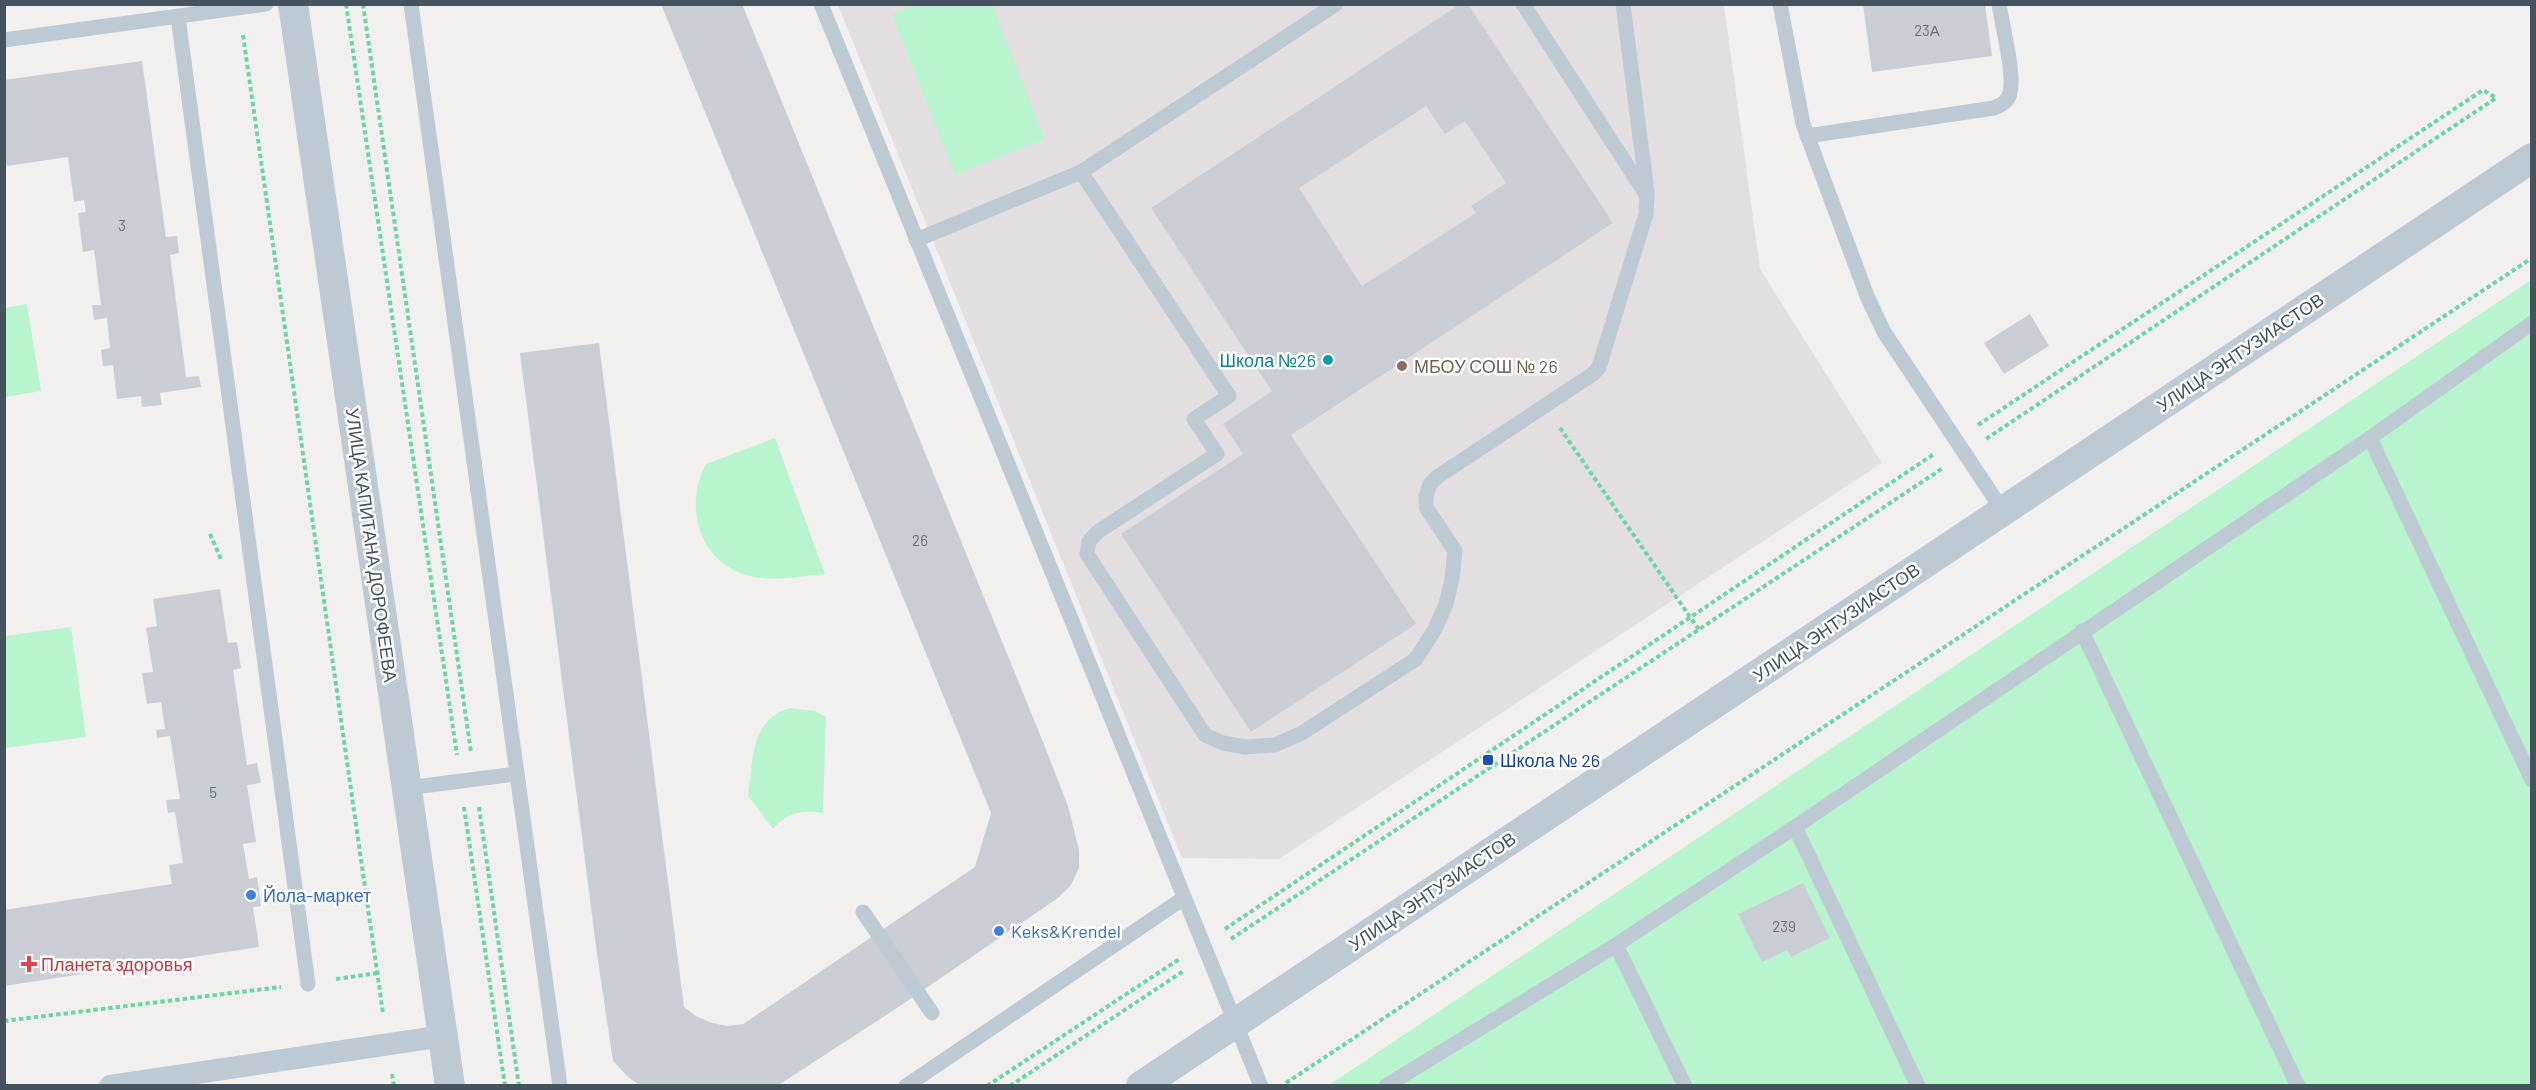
<svg xmlns="http://www.w3.org/2000/svg" width="2536" height="1090" font-family="Barlow,sans-serif">
	<style>
		.education { fill: #e3dfe1 }
		.green { fill: #b8f4ce }
		.building { fill: #caced4; fill-rule: evenodd }
		.lines { fill: none; stroke-linecap: round; stroke-linejoin: round }
		.path { stroke: #6cd7a0; stroke-width: 4; stroke-dasharray: 4.5 3; stroke-linecap: butt }
		.service { stroke: #becad3; stroke-width: 15 }
		.pedestrian { stroke: #becad3; stroke-width: 22 }
		.minor { stroke: #becad3; stroke-width: 30 }
		.culture-dot { fill: #0f9aa8; stroke: #fff; stroke-width: 2 }
		.education-dot { fill: #8d6e63; stroke: #fff; stroke-width: 2 }
		.transit-dot { fill: #1a4fb4; stroke: #fff; stroke-width: 2 }
		.shop-dot { fill: #3f7fe0; stroke: #fff; stroke-width: 2 }
		.health-dot { fill: #e0444e; stroke: #fff; stroke-width: 2 }
		.labels { text-anchor: middle; dominant-baseline: central; stroke-width: 5; stroke-linejoin: round; paint-order: stroke }
		.number-label { font-size: 15px; fill: #66727c }
		.street-label { font-size: 18px; fill: #45535f; stroke: #fff }
		.culture-label { font-size: 18px; fill: #0d838f; stroke: #fff; text-anchor: end }
		.education-label { font-size: 18px; fill: #785e54; stroke: #fff; text-anchor: start }
		.transit-label { font-size: 18px; fill: #164399; stroke: #fff; text-anchor: start }
		.shop-label { font-size: 18px; fill: #366cbe; stroke: #fff; text-anchor: start }
		.health-label { font-size: 18px; fill: #be3a42; stroke: #fff; text-anchor: start }
	</style>
	<rect width="100%" height="100%" fill="#f2efef"/>
	<!-- education -->
	<polygon class="education" points="838,5 1724,5 1760,269 1882,463 1279,859 1182,858"/>
	<!-- green -->
	<g class="green">
		<polygon points="915,5 992,5 1045,139 955,175 892,14"/>
		<polygon points="2531,280 2531,1085 1329,1085"/>
		<polygon points="27,304 41,391 5,397 5,308"/>
		<path d="M775,438L825,574C801,576 774,582 750,576C699,564 683,506 706,464Z"/>
		<polygon points="71,627 86,737 5,748 5,636"/>
		<path d="M790,708L815,711L826,717L823,813C802,809 787,813 773,829L748,796C753,762 750,719 790,708Z"/>
	</g>
	<!-- building -->
	<g class="building">
		<polygon points="661,4 742,4 1043,742 1068,806 1079,850 1079,868 1071,885 1058,898 900,1006 777,1086 641,1086 628,1077 613,1061 597,954 520,353 599,343 684,1007 696,1016 712,1023 728,1026 743,1024 975,867 991,813"/>
		<path d="M1460,4H1468L1613,223L1291,435L1416,624L1251,732L1121,534L1243,454L1223,424L1272,391L1151,208ZM1426,106L1445,134L1465,121L1506,183L1471,206L1476,213L1362,286L1299,188Z"/>
		<polygon points="1863,4 1985,4 1992,56 1872,72"/>
		<polygon points="142,61 166,237 177,236 179,253 170,255 186,377 199,376 201,387 160,393 162,405 142,407 141,396 117,399 113,365 103,366 101,350 110,348 107,318 94,320 92,305 101,305 94,250 83,252 78,213 86,212 84,200 74,202 68,157 7,166 4,156 4,80"/>
		<polygon points="2030,314 2049,346 2004,374 1984,343"/>
		<polygon points="220,589 228,643 237,642 241,668 233,670 247,765 257,763 261,783 247,785 256,842 243,844 249,879 257,877 261,906 253,907 259,947 4,986 4,910 172,884 169,865 183,863 175,812 168,813 166,800 180,799 170,736 157,738 156,730 165,729 161,702 147,704 142,673 153,672 146,628 157,626 153,599"/>
		<polygon points="1803,883 1830,938 1791,957 1787,950 1762,962 1738,914"/>
	</g>
	<g class="lines">
		<!-- path -->
		<g class="path">
			<polyline points="346,4 457,755"/>
			<polyline points="363,4 471,752"/>
			<polyline points="243,35 383,1013"/>
			<polyline points="1978,425 2483,90 2496,98 1986,439"/>
			<polyline points="1560,428 1699,630"/>
			<polyline points="210,534 221,559"/>
			<polyline points="464,807 505,1086"/>
			<polyline points="479,807 519,1086"/>
			<polyline points="1225,929 1934,454"/>
			<polyline points="1231,939 1943,468"/>
			<polyline points="336,979 378,973"/>
			<polyline points="4,1021 281,987"/>
			<polyline points="392,1074 394,1086"/>
			<polyline points="1286,1083 2532,258"/>
			<polyline points="987,1086 1181,958"/>
			<polyline points="1010,1086 1185,970"/>
		</g>
		<!-- service -->
		<g class="service">
			<polyline points="411,4 560,1086"/>
			<polyline points="821,4 1261,1086"/>
			<polyline points="1623,4 1647,192"/>
			<polyline points="1780,4 1803,124 1867,296 1884,332 2003,511"/>
			<polyline points="178,17 308,984"/>
			<polyline points="4,40 266,4"/>
			<path d="M1807,136L1994,108C2001,105 2008,102 2010,93C2015,75 2002,25 1999,4"/>
			<polyline points="1081,172 1229,396 1194,419 1217,454 1099,531 1089,541 1087,554 1205,735 1223,743 1245,747 1275,745 1302,733 1416,659 1435,629 1446,604 1452,579 1455,551 1426,507 1426,497 1430,484 1437,477 1593,374 1599,367 1646,214 1647,196 1523,4"/>
			<polyline points="916,240 1081,172 1336,4"/>
			<polyline points="2370,438 2532,780"/>
			<polyline points="2082,631 2298,1086"/>
			<polyline points="407,788 516,774"/>
			<polyline points="1795,827 1918,1086"/>
			<polyline points="863,912 932,1013"/>
			<polyline points="1616,945 1685,1086"/>
			<polyline points="906,1086 1184,898"/>
			<polyline points="1386,1086 1616,945 1795,827 2370,438 2532,323"/>
		</g>
		<!-- pedestrian -->
		<polyline class="pedestrian" points="110,1086 443,1036"/>
		<!-- minor -->
		<g class="minor">
			<polyline points="293,4 450,1086"/>
			<polyline points="1141,1086 2532,158"/>
		</g>
	</g>
	<!-- markers -->
	<circle class="culture-dot" cx="1328" cy="360" r="6"/>
	<circle class="education-dot" cx="1402" cy="366" r="6"/>
	<rect class="transit-dot" x="1482" y="754" width="12" height="12" rx="3"/>
	<g class="shop-dot">
		<circle cx="251" cy="895" r="6"/>
		<circle cx="999" cy="931" r="6"/>
	</g>
	<path class="health-dot" d="M26 955h6v6h6v6h-6v6h-6v-6h-6v-6h6z"/>
	<g class="labels">
		<!-- number labels -->
		<g class="number-label">
			<text x="1927" y="30">23А</text>
			<text x="122" y="225">3</text>
			<text x="920" y="540">26</text>
			<text x="213" y="792">5</text>
			<text x="1784" y="926">239</text>
		</g>
		<!-- street labels -->
		<g class="street-label">
			<text transform="translate(2240 352) rotate(-34)">УЛИЦА ЭНТУЗИАСТОВ</text>
			<text transform="translate(372 545) rotate(82)">УЛИЦА КАПИТАНА ДОРОФЕЕВА</text>
			<text transform="translate(1836 622) rotate(-34)">УЛИЦА ЭНТУЗИАСТОВ</text>
			<text transform="translate(1432 891) rotate(-34)">УЛИЦА ЭНТУЗИАСТОВ</text>
		</g>
		<!-- culture labels -->
		<g class="culture-label">
			<text x="1316" y="360">Школа №26</text>
		</g>
		<!-- education labels -->
		<g class="education-label">
			<text x="1414" y="366">МБОУ СОШ № 26</text>
		</g>
		<!-- transit labels -->
		<g class="transit-label">
			<text x="1500" y="760">Школа № 26</text>
		</g>
		<!-- shop labels -->
		<g class="shop-label">
			<text x="263" y="895">Йола-маркет</text>
			<text x="1011" y="931">Keks&amp;Krendel</text>
		</g>
		<!-- health labels -->
		<g class="health-label">
			<text x="41" y="964">Планета здоровья</text>
		</g>
	</g>
	<!-- border -->
	<rect width="2536" height="1090" fill="none" stroke="#45535f" stroke-width="12"/>
</svg>
